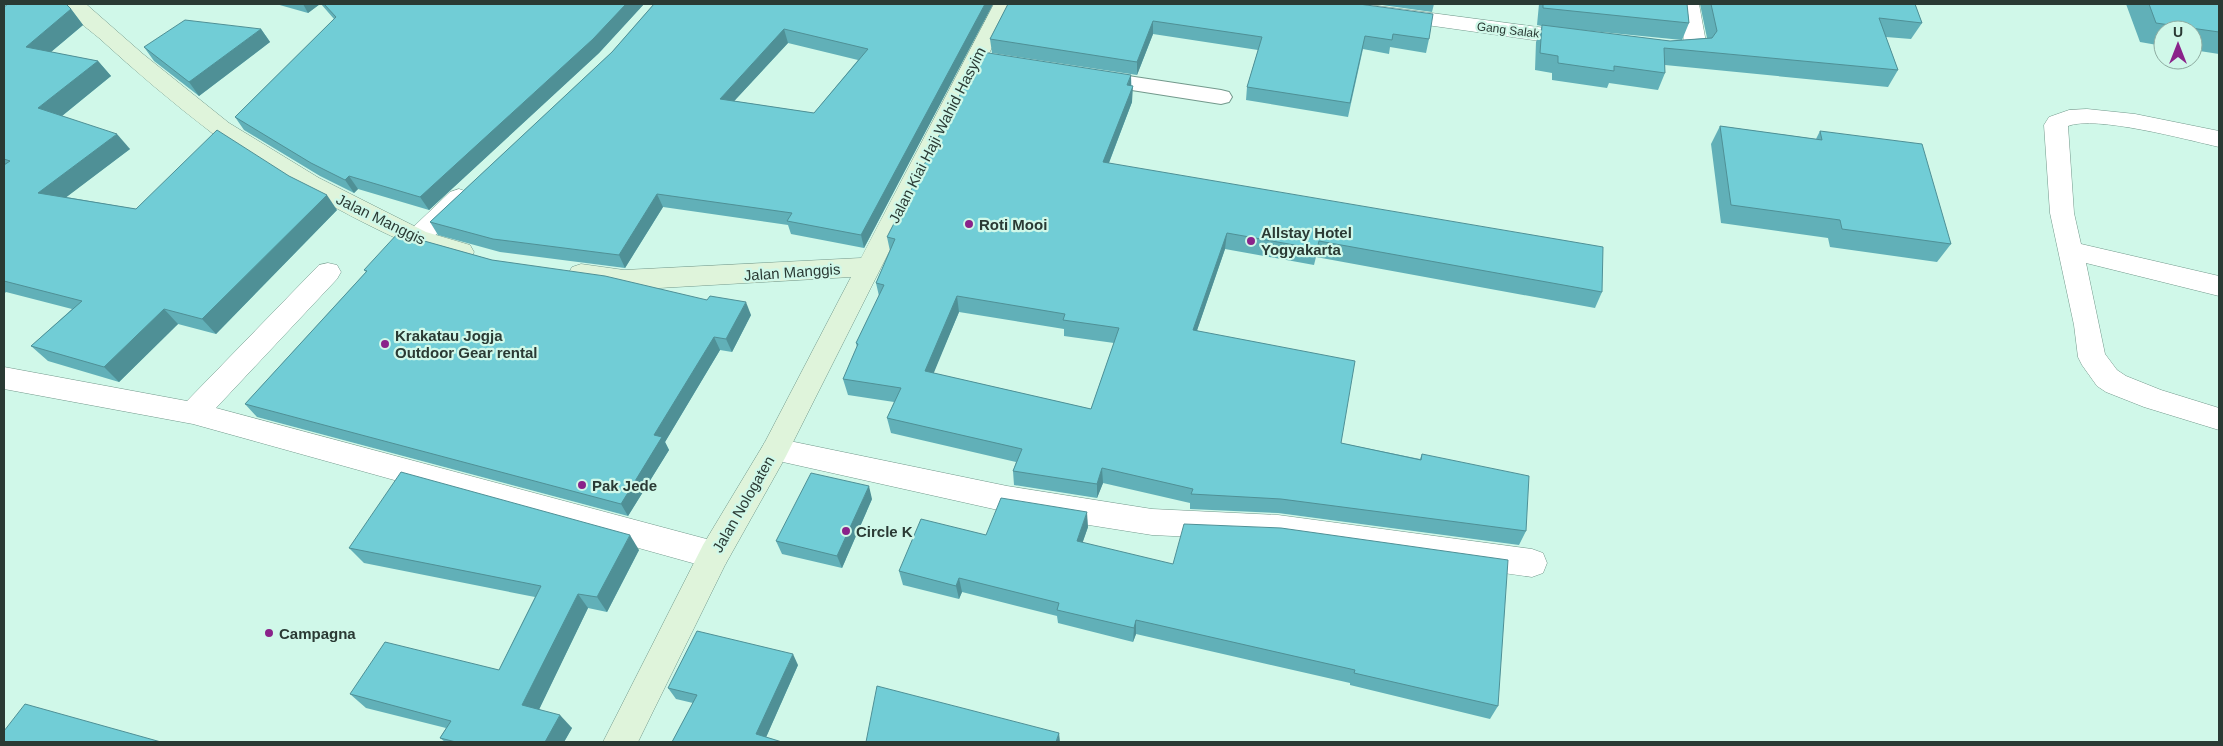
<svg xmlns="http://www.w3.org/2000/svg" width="2223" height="746" font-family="Arial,sans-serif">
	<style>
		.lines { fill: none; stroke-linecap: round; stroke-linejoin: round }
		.lane-casing { stroke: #73998c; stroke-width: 2 }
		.street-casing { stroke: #73998c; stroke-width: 1 }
		.secondary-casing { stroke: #73998c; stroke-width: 1 }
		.lane { fill: #fff; fill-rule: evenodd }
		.street { fill: #fff; fill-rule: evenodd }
		.secondary { fill: #dff4db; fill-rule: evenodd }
		.wall { fill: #61b0b8; fill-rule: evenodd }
		.shaded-wall { fill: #4f9096 }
		.building { fill: #71cdd6; stroke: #4f9096; fill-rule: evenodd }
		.poi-dot { fill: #8a238a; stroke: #d0f8e9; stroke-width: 2 }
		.labels { text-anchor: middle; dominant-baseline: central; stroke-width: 4.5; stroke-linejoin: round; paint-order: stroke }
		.far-street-label { font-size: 12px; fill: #2a3a34; stroke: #d0f8e9 }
		.street-label { font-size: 15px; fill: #2a3a34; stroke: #d0f8e9 }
		.poi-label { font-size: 15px; font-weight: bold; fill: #2a3a34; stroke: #d0f8e9; text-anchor: start }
	</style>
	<rect width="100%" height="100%" fill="#d0f8e9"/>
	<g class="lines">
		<!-- lane casing -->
		<g class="lane-casing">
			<polygon id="lane" points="1095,71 1221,90 1229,92 1232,97 1229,102 1221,104 1087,83 1084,78 1087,73"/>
		</g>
		<!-- street casing -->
		<g class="street-casing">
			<g id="street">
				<polygon points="1310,4 1363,4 1576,32 1584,34 1587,39 1584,44 1576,46 1320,10 1313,8"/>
				<path d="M1679,4H1699L1707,48L1704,53C1690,56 1672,56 1658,53L1655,48L1658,43L1684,41Z"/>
				<path d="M2087,109L2135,114L2219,131V147C2188,140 2095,115 2068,126L2074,213L2081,244L2219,276V296L2086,263L2105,354L2117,370L2126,376L2161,390L2219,408V430L2144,407L2106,392L2097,386L2082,365L2078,357L2074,325L2050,213L2044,125L2049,117L2069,110Z"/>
				<polygon points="459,189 468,192 471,198 468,204 426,244 417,247 408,244 404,238 408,232 450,192"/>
				<polygon points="328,263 337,265 341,272 337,279 216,408 714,541 725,545 729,555 725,565 714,569 193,424 4,389 4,367 187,401 319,265"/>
				<polygon points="775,438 1007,486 1152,509 1278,515 1532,549 1543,553 1547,563 1543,573 1532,577 1278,541 1152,535 1007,512 765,458 761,450 765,442"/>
			</g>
		</g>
		<!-- secondary casing -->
		<g class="secondary-casing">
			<g id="secondary">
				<path d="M64,4H86L143,54L229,123L319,178L426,232L470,245L474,252L470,259C431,270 249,160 212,133C173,103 135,71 99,38C87,28 71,17 64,4Z"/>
				<polygon points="994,4 1014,4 785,458 725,565 638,742 603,742 703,545 765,442 851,277 624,290 572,281 568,274 572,267 581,264 624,270 861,258"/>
			</g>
		</g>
		<!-- lane -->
		<use href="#lane" class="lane"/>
		<!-- street -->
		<use href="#street" class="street"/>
		<!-- secondary -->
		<use href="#secondary" class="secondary"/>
	</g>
	<!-- wall -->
	<g class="wall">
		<polygon points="276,4 320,4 308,13"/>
		<polygon points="321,4 644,4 599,53 429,210 358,189 354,193 320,176 244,130 235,117 334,19"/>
		<path d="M654,4H993L864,248L791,234L788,225L663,207L625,268L500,252L438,235L430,222L612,52ZM788,43L858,60L814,113L734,101Z"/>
		<polygon points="1008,4 1359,4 1429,39 1426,53 1390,47 1389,54 1363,49 1348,117 1246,100 1247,87 1258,50 1153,34 1137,75 992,53 990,39"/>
		<polygon points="1375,4 1434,4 1432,12"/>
		<polygon points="1539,4 1687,4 1689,23 1682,40 1561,28 1670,41 1707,38 1700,4 1915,4 1922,23 1911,39 1886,37 1898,70 1888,87 1665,65 1665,73 1658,90 1609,83 1607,88 1552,80 1552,73 1535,70 1536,42 1542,26 1537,25"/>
		<polygon points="2126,4 2219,4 2219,54 2193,50 2193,30 2163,30 2163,46 2140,42"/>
		<polygon points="4,7 71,9 83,25 51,52 98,61 111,76 62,116 130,149 66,197 136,209 337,210 216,334 178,324 119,382 48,361 31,346 72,309 6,292 4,294"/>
		<polygon points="261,29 270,42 199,96 154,61 144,47"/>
		<path d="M1131,75L1132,102L1109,163L1602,292L1595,308L1316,257L1314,265L1225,249L1197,330L1341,443L1420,459L1422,454L1526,531L1519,545L1278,513L1190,509V503L1103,483L1097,498L1014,485L1013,471L1016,462L891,433L887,418L894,402L848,395L843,379L857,347L856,343L879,296L876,283L890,251L887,237ZM959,312L1064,329V336L1114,343L1091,409L933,373Z"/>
		<polygon points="1720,126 1816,139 1820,131 1951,244 1937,262 1830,247 1828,238 1721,223 1711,144"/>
		<polygon points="410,237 492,260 751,315 732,352 720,350 665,442 669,450 628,516 257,417 245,404 366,272 364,270"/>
		<polygon points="872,499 842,568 782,554 776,541"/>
		<polygon points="1088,527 1082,543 1498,706 1490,719 1350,685 1350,683 1136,634 1133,642 1058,623 1057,616 962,592 959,599 903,585 899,571 986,535"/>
		<polygon points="349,548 639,550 607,612 588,608 539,709 572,728 564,742 445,742 440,738 446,728 366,708 350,694 499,670 535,597 364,563"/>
		<polygon points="798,665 766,737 672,742 693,703 676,699 668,688"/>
	</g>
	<!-- shaded-wall -->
	<g class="shaded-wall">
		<polygon points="303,4 320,4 308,13"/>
		<polygon points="626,4 644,4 599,53 429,210 420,197"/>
		<polygon points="985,4 993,4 864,248 861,235"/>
		<polygon points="71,9 83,25 39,62 26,47"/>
		<polygon points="1153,21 1153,34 1137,75 1137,62"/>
		<polygon points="261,29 270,42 199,96 189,82"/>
		<polygon points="784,29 788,43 724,112 720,99"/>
		<polygon points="98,61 111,76 52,124 38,108"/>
		<polygon points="1131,75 1131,90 1133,86 1132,102 1103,178 1103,162"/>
		<polygon points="117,134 130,149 52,208 38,193"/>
		<polygon points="349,176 358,189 354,193 345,180"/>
		<polygon points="657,194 663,207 625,268 619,255"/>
		<polygon points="327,195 337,210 216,334 202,319"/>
		<polygon points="1227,233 1225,249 1192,345 1193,330"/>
		<polygon points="957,296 959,312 928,387 925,371"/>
		<polygon points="746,302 751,315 732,352 726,339"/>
		<polygon points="164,309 178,324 119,382 104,367"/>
		<polygon points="714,337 720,350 665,442 669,450 628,516 621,504 654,435"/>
		<polygon points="1102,468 1103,483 1097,498 1097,484"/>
		<polygon points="869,486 872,499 842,568 837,556"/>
		<polygon points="1087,512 1088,527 1078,556 1077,541"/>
		<polygon points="630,535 639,550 607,612 597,597"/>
		<polygon points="959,578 962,592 959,599 956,586"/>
		<polygon points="578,594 588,608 535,718 522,705"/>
		<polygon points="1136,620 1136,634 1133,642 1134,628"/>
		<polygon points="793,654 798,665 764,742 756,734"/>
		<polygon points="560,715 572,728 564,742 545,742"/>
		<polygon points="1059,733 1060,742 1056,742"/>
	</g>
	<!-- building -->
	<g class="building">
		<polygon points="8,4 66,4 71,9 26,47 98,61 38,108 117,134 38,193 136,209 217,130 289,176 327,195 202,319 164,309 104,367 31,346 82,301 4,281 4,165 10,161 4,159 4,7"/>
		<polygon points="324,4 626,4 593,39 420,197 349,176 345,180 311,163 235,117 336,17"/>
		<path d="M654,4H985L861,235L787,221L792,213L657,194L619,255L493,239L430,222L612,52ZM784,29L868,49L814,113L720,99Z"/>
		<polygon points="1008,4 1359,4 1433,14 1429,39 1393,34 1392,40 1365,36 1350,103 1247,87 1262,37 1153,21 1137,62 990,39"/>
		<polygon points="1543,4 1687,4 1689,23 1543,8"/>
		<polygon points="1711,4 1915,4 1922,23 1879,18 1898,70 1664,48 1665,73 1614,66 1614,71 1558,63 1558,56 1540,53 1542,25 1670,41 1712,38 1717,31"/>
		<polygon points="2149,4 2219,4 2219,32 2156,23"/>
		<polygon points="185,20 261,29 189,82 144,47"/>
		<path d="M982,52L1131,75L1127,85L1133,86L1103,162L1603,247L1602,292L1319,241L1317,249L1227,233L1193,330L1355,361L1341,443L1421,460L1422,454L1529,476L1526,531L1281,499L1191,494L1193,489L1102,468L1097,484L1013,471L1022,449L887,418L901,388L843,379L858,344L856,343L884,285L876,283L895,239L887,237ZM957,296L1065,314L1063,320L1119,328L1091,409L925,371Z"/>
		<polygon points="1720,126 1822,140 1820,131 1922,144 1951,244 1842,229 1840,220 1731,205"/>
		<polygon points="399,232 410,237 492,260 605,276 707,300 710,296 746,302 726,339 714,337 654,435 662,437 621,504 245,404 367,271 364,270"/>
		<polygon points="401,472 630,535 597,597 578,594 522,705 560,715 545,742 456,742 440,738 451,721 350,694 385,642 499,670 541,586 349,548"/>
		<polygon points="811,473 869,486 837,556 776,541"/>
		<polygon points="1001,498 1087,512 1077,541 1173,564 1184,524 1281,528 1508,560 1498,706 1354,673 1355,670 1136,620 1134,628 1057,610 1059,603 959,578 956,586 899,571 921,519 986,535"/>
		<polygon points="697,631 793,654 756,734 782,742 672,742 697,695 668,688"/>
		<polygon points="877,686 1059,733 1056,742 866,742"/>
		<polygon points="25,704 161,742 4,742 4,731"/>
	</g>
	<!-- markers -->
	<g class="poi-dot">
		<circle cx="969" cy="224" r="5"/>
		<circle cx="1251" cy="241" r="5"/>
		<circle cx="385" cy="344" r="5"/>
		<circle cx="582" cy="485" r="5"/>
		<circle cx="846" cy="531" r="5"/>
		<circle cx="269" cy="633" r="5"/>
	</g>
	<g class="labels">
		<!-- far-street labels -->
		<g class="far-street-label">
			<text transform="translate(1508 30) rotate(7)">Gang Salak</text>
		</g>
		<!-- street labels -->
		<g class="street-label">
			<text transform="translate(937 135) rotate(-63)">Jalan Kiai Haji Wahid Hasyim</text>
			<text transform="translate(381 219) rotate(26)">Jalan Manggis</text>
			<text transform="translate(792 272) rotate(-4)">Jalan Manggis</text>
			<text transform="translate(743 504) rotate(-60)">Jalan Nologaten</text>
		</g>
		<!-- poi labels -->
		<g class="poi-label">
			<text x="979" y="224">Roti Mooi</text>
			<text x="1261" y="232">Allstay Hotel<tspan x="1261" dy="17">Yogyakarta</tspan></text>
			<text x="395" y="335">Krakatau Jogja<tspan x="395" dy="17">Outdoor Gear rental</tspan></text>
			<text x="592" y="485">Pak Jede</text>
			<text x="856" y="531">Circle K</text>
			<text x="279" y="633">Campagna</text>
		</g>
	</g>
	<!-- border -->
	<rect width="2223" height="746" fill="none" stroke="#2a3a34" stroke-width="10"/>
	<!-- north arrow -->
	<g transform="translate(2178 45)"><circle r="24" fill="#d0f8e9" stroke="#8eaca1"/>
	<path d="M0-4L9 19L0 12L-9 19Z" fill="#8a238a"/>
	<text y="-8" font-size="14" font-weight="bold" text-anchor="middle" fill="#2a3a34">U</text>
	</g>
</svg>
